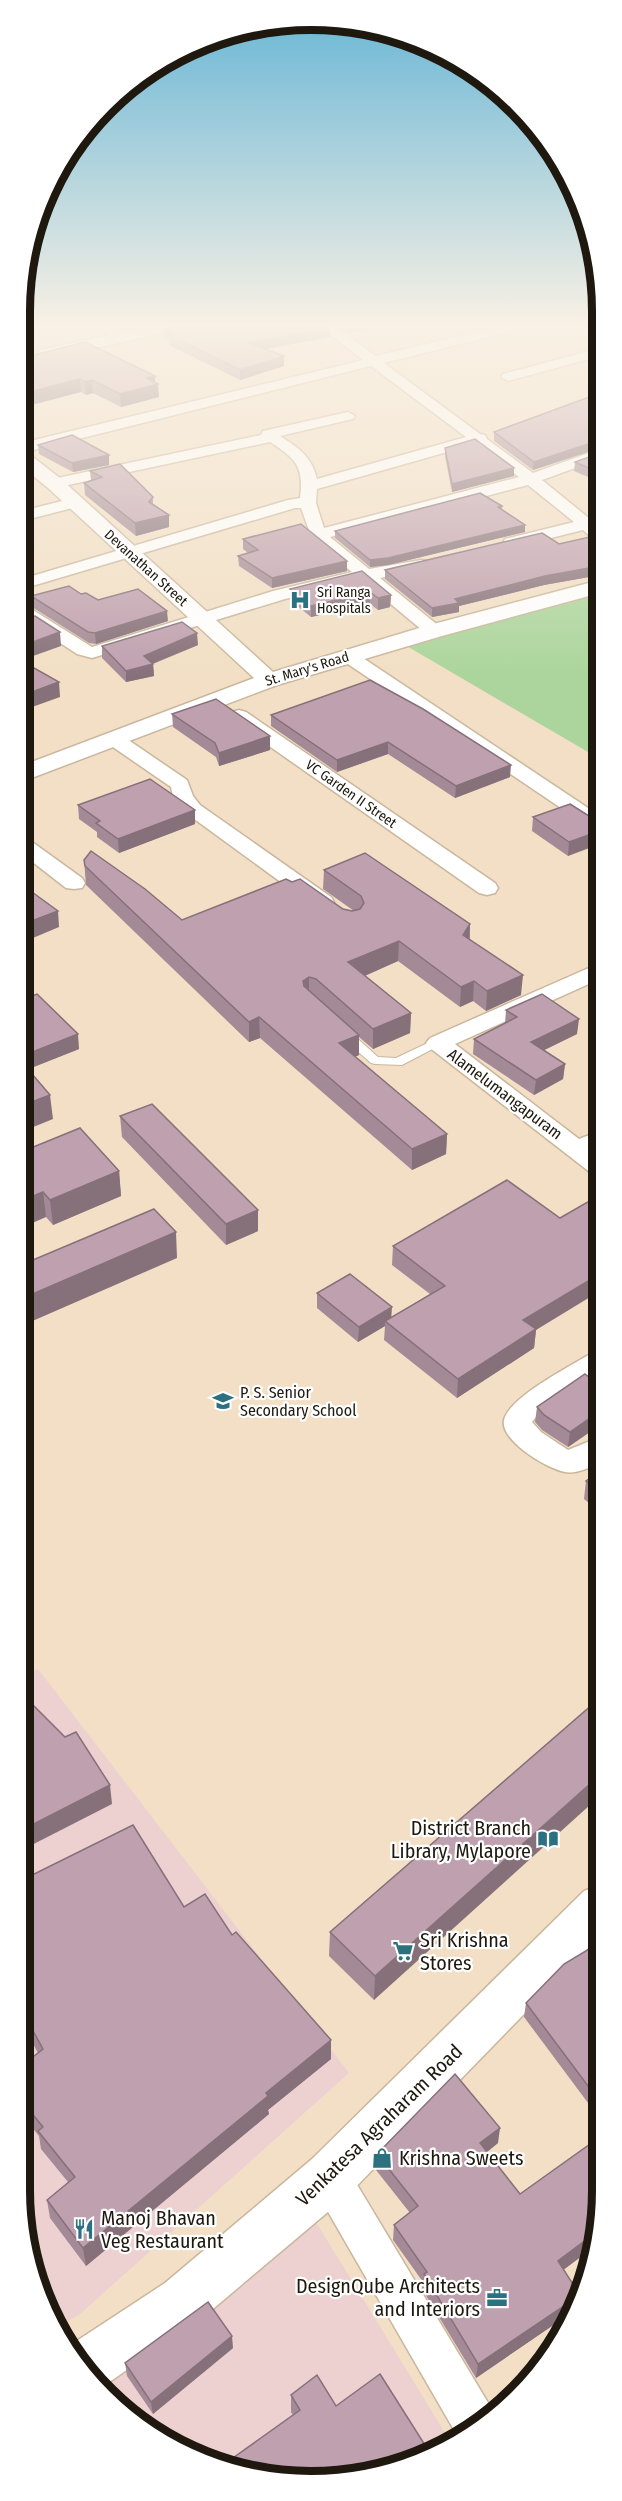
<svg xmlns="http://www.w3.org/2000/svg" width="622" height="2501" font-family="'Fira Sans Condensed',sans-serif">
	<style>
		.commercial { fill: #ecd1d0 }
		.green { fill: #abd59c }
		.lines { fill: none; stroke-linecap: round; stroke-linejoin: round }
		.lane-casing { stroke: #c9b79d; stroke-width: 2 }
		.street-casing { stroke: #c9b79d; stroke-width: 3 }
		.secondary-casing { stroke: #c9b79d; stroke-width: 3 }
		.lane { fill: #fff; fill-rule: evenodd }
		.street { fill: #fff; fill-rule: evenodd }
		.secondary { fill: #fff; fill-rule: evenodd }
		.wall { fill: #a48a96 }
		.shaded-wall { fill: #86707a }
		.building { fill: #bfa0af; stroke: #86707a; stroke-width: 1.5 }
		.labels { text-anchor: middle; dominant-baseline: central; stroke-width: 4.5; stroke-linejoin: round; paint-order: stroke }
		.far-street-label { font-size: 14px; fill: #1e180e; stroke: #fff }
		.far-poi-label { font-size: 14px; fill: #1e180e; stroke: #fff; text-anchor: start }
		.street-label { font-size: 16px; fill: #1e180e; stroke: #fff }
		.poi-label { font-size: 16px; fill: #1e180e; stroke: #fff; text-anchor: start }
		.near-poi-label { font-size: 20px; fill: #1e180e; stroke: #fff; text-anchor: start }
		.near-street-label { font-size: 20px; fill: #1e180e; stroke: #fff }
		.rim { fill: none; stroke: #1e180e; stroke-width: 8 }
	</style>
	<rect width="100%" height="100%" fill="#f2dfc5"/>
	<!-- commercial -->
	<g class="commercial">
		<polygon points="38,1669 349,2073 80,2314 58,2327 42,2301 20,2190 20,1677"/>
		<polygon points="300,2196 450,2441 404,2466 292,2481 182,2452 92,2382 84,2370"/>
	</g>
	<!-- green -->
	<polygon class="green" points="600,594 600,759 405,645"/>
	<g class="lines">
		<!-- lane casing -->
		<g class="lane-casing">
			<polygon id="lane" points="345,1030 349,1031 378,1057 396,1058 434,1040 438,1039 444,1043 402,1065 375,1064 371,1063 341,1037 339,1034 341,1031"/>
		</g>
		<!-- street casing -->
		<g class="street-casing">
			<g id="street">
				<polygon points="100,328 117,328 131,337 129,340 119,340"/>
				<path d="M322,328H337L376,356L493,328H515L513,331L384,363L480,434L485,435L487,439L533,473L600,449V459L542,480L590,519L600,516V537H591L583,530L511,548L505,547L503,543L505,539L574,522L528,485L330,537L369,569L421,560L427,561L429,565L427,569L380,578L440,627L443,631L440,635H428L362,580L285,599L92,658L77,654L22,618V606L28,607L92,647L273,591L352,572L312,539L301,508H295L22,589V579L288,500L300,498C304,466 296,459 270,442L54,488L48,486L46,483L48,480L261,435L263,431L348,412L355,416L353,419L280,436C299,448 312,457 317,479L466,437L371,366L22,453V443L363,360ZM475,444L519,477L324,528L316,503L317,489Z"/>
				<polygon points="600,348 600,356 508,381 501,377 503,374"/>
				<polygon points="74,498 82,503 80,506 22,521 22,511"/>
				<polygon points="348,651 354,652 600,816 600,831 592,829 342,660 339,656 342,652"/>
				<polygon points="239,710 246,712 495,883 498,888 495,893 487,895 479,893 232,720 229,716 232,712"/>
				<polygon points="114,733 121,735 187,780 193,796 200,805 331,897 334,902 331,907 323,909 315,907 186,813 173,797 171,787 107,743 104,739 107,735"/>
				<polygon points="21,837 28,839 82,878 85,883 82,888 74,889 66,888 21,853"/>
				<polygon points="600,963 600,979 455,1044 579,1139 600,1131 600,1149 595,1151 600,1154 600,1175 591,1173 430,1048 426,1043 430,1038"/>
				<path d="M600,1351V1375L536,1417L532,1422L541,1432L568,1450L600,1437V1462C590,1468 576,1474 565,1472C547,1469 495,1438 505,1417C514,1395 569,1367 590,1354Z"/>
				<polygon points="330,2157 344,2163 493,2411 494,2415 489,2421 458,2437 316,2191 310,2177 316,2163"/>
			</g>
		</g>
		<!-- secondary casing -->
		<g class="secondary-casing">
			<g id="secondary">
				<polygon points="143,328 172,328 164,333 46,359 40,358 38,354 40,350"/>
				<polygon points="22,452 29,454 61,479 273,672 426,626 600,580 600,593 442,636 277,685 21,782 21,766 254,678 47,487 22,467"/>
				<polygon points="600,1885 600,1936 348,2195 201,2319 102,2387 99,2388 92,2382 69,2346 165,2283 312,2159 584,1891"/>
			</g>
		</g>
		<!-- lane -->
		<use href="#lane" class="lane"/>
		<!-- street -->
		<use href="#street" class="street"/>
		<!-- secondary -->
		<use href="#secondary" class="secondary"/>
	</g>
	<!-- wall -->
	<g class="wall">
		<polygon points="340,328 373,328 348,333"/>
		<polygon points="163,329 330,337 265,349 284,366 240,380 169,345 169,342 164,339"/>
		<polygon points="22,358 155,376 155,382 159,397 121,407 93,393 86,395 81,392 27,406 22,403"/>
		<polygon points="600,393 600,448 533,470 494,441 494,432"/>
		<polygon points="38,445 109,465 73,472 39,454"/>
		<polygon points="445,448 514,476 452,492 445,456"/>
		<polygon points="600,453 600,482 574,471 575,462"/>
		<polygon points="90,471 153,497 153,505 169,515 169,527 136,536 85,495 84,483 91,480"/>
		<polygon points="502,506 502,510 525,525 525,532 388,565 370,567 335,538 335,531"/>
		<polygon points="243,539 347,561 347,571 272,588 239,566 238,556 248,553 243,549"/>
		<polygon points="599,539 600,539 600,577 592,579 589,577 544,585 459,606 459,612 432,617 385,579 385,570 559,544"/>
		<polygon points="362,571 391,595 390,607 378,610 370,604 311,617 290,600 290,589"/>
		<polygon points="81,594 98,600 168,621 96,644 89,643 32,607 31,596"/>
		<polygon points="198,645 153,664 154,676 126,682 102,658 102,646"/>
		<polygon points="370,680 510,777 455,798 388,754 337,772 271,726 271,715"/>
		<polygon points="172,714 270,750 219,766 216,757 173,727"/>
		<polygon points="78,805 195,810 195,824 119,853 97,837 97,832 79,819"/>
		<polygon points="533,817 600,823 568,856 532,831"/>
		<polygon points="84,860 182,920 292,882 343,909 352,911 354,911 323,889 324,870 470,924 470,939 521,995 486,1011 473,1001 460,1007 398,961 365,976 411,1013 410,1033 373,1049 359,1037 359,1055 355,1057 447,1134 446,1154 412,1170 260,1038 249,1042 86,885"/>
		<polygon points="600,973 600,997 590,992 592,977"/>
		<polygon points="21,1000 79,1049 31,1068 21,1057"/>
		<polygon points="506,1010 577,1034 544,1050 565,1064 563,1079 534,1095 473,1054 474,1039 505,1024"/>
		<polygon points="120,1116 258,1231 226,1245 122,1137"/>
		<polygon points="21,1152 119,1171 121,1196 53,1225 46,1217"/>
		<polygon points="393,1246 536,1330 534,1348 457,1398 384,1340 385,1326 358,1342 317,1308 317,1293 391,1318 430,1294 392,1265"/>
		<polygon points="600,1385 600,1425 568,1447 542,1430 535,1422 537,1407"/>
		<polygon points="600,1471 600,1512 584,1499 586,1481"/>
		<polygon points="600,1698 374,2000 329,1956 330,1932"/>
		<polygon points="20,1881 184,1907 232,1935 331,2059 268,2110 269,2114 86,2266 50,2218 47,2200 68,2182 41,2149 39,2136 20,2113 20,2067 38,2053 20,2020"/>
		<polygon points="600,1964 600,2119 524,2017 526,2003"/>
		<polygon points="498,2143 487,2152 520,2194 600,2228 594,2247 563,2270 578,2292 571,2313 476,2378 422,2289 423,2282 393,2240 394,2225 410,2213 376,2170 377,2154"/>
		<polygon points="233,2348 153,2414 127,2376 125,2363"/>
		<polygon points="291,2395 336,2406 293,2415 291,2412"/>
	</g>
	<!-- shaded-wall -->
	<g class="shaded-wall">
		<polygon points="330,328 330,337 248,352 248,343"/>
		<polygon points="348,328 373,328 348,333"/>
		<polygon points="284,356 284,366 240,380 240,370"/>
		<polygon points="155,376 155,385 158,384 159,397 121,407 120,394 147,378"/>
		<polygon points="80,379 81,392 27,406 26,393"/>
		<polygon points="92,380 93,393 86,395 85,382"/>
		<polygon points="600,440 600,448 533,470 534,462"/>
		<polygon points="109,455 109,465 73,472 72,463"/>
		<polygon points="514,468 514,476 452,492 452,484"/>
		<polygon points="169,515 169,527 136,536 135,523"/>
		<polygon points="525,525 525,532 388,565 370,567 370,560"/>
		<polygon points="347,561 347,571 272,588 272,578"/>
		<polygon points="589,568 589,577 544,585 459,606 459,612 432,617 432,608 455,599 545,576"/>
		<polygon points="600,568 600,577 592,579 593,570"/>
		<polygon points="370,592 370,604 311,617 311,606"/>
		<polygon points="391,595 390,607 378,610 378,598"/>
		<polygon points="167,611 168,621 96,644 95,633"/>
		<polygon points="60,632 61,646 22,660 22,646"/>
		<polygon points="197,633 198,645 149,665 153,664 154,676 126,682 126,671 144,656"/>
		<polygon points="59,682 60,697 21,711 21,696"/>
		<polygon points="270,736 270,750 219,766 219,753"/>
		<polygon points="388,742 388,754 337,772 337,760"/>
		<polygon points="511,765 510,777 455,798 456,786"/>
		<polygon points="195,810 195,824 119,853 118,839"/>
		<polygon points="600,831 600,844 568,856 569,842"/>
		<polygon points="58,911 59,927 21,943 21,925"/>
		<polygon points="470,924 469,943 463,935"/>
		<polygon points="399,941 398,961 348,983 348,962"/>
		<polygon points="523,975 521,995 486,1011 487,991"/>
		<polygon points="309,977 309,997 303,981"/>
		<polygon points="474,981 473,1001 460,1007 461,987"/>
		<polygon points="411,1013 410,1033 373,1049 373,1029"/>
		<polygon points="259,1017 260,1038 249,1042 249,1022"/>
		<polygon points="579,1019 577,1034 530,1057 531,1042"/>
		<polygon points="78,1034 79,1049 31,1068 30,1053"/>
		<polygon points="359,1035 359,1055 339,1063 339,1043"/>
		<polygon points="565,1064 563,1079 534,1095 536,1080"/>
		<polygon points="50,1095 53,1119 21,1132 21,1106"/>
		<polygon points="447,1134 446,1154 412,1170 412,1149"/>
		<polygon points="119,1171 121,1196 53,1225 50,1200"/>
		<polygon points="43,1192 46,1217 21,1228 21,1201"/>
		<polygon points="258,1210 258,1231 226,1245 226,1224"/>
		<polygon points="176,1232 177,1258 21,1326 21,1299"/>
		<polygon points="600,1274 600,1291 536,1330 534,1348 457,1398 458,1379 523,1320"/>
		<polygon points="392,1307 391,1322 385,1321 385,1326 358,1342 359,1327"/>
		<polygon points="600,1411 600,1425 568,1447 570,1432"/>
		<polygon points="600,1775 600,1796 374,2000 375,1976"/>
		<polygon points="110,1785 112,1804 20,1851 20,1831"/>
		<polygon points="331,2040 331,2059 268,2110 269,2114 86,2266 83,2248 266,2093"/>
		<polygon points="500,2128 498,2143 478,2159 480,2143"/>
		<polygon points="599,2230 594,2247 555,2276 558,2261"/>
		<polygon points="577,2297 571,2313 476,2378 478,2364"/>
		<polygon points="232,2336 233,2348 153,2414 151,2402"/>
	</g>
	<!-- building -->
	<g class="building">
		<polygon points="171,328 330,328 248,343 284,356 240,370 169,335 173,334 163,329"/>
		<polygon points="85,342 155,376 147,378 158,384 120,394 92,380 85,382 80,379 26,393 22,390 22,358"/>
		<polygon points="600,393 600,440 534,462 494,432"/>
		<polygon points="72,435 109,455 72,463 38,445"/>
		<polygon points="475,439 514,468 452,484 445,448"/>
		<polygon points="600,453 600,473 575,462"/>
		<polygon points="120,464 153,497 149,502 169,515 135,523 84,483 102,477 90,471"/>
		<polygon points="480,493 502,506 498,507 525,525 388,558 370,560 335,531"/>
		<polygon points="301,524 347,561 272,578 238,556 258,550 243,539"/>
		<polygon points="542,533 559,544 594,536 599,539 600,539 600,568 593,570 589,568 545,576 455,599 459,603 432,608 385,570"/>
		<polygon points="362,571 391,595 378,598 370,592 311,606 290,589"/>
		<polygon points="69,586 81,594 86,593 98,600 138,589 167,611 95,633 88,632 31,596"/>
		<polygon points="35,616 60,632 22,646 22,620"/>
		<polygon points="182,622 197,633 144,656 153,664 126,671 102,646"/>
		<polygon points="34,668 59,682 21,696 22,671"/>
		<polygon points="370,680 423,709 511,765 456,786 388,742 337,760 271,715"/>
		<polygon points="216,699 270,736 219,753 215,743 172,714"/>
		<polygon points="150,779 195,810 118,839 96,823 100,821 78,805"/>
		<polygon points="570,804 600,823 600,831 569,842 533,817"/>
		<polygon points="91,851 145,889 182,920 286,879 292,882 300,879 343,909 352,911 360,909 364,903 361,896 324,870 365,853 470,924 463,935 523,975 487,991 474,981 461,987 399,941 348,962 411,1013 373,1029 316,979 309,977 303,981 304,986 359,1035 339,1043 447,1134 412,1149 259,1017 249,1022 85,866 84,860"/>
		<polygon points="21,884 58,911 21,925"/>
		<polygon points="600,973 600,982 592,977"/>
		<polygon points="37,994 78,1034 30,1053 21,1044 21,1000"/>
		<polygon points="542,994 579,1019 531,1042 565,1064 536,1080 474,1039 517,1017 506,1010"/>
		<polygon points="32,1074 50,1095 21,1106 21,1078"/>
		<polygon points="152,1104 258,1210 226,1224 120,1116"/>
		<polygon points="80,1128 119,1171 50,1200 43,1192 21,1201 21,1152"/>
		<polygon points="507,1180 560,1218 598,1196 600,1197 600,1274 523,1320 536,1329 458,1379 385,1321 445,1286 393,1246"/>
		<polygon points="154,1209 176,1232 21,1299 21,1265"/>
		<polygon points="350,1274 392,1307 359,1327 317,1293"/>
		<polygon points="585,1374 600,1385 600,1411 570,1432 544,1415 537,1407"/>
		<polygon points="600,1471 600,1492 586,1481"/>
		<polygon points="20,1692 65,1737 76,1732 110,1785 20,1831"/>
		<polygon points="600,1698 600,1775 375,1976 330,1932"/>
		<polygon points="133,1825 184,1907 205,1894 232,1935 236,1932 331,2040 266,2093 268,2096 83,2248 47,2200 75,2177 38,2131 43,2127 20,2099 20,2067 43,2049 20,2007 20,1881"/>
		<polygon points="589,1949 600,1964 600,2102 526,2003 564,1964"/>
		<polygon points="455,2074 500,2128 480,2143 520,2194 600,2137 600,2228 599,2230 558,2261 578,2292 577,2297 478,2364 424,2274 427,2272 394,2225 418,2206 377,2154"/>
		<polygon points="208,2302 232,2336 151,2402 125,2363"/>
		<polygon points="380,2374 430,2453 404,2466 292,2481 226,2463 300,2410 291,2395 317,2375 336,2406"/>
	</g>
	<!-- sky -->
	<linearGradient id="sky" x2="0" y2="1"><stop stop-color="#66b5d5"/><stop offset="0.48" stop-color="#f9f1e5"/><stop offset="1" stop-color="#f9f1e5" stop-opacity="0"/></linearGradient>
	<rect width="622" height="678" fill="url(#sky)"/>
	<!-- icons -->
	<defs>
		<g id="hospital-bare" transform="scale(1.62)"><path d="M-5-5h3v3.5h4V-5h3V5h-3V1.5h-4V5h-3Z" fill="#2c7180" stroke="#fff" stroke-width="2.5" paint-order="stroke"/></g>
		<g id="school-bare" transform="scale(1.62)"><path d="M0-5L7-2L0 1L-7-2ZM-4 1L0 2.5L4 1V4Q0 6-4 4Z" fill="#2c7180" stroke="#fff" stroke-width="2.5" paint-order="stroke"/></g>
		<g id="library-bare" transform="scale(1.62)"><path d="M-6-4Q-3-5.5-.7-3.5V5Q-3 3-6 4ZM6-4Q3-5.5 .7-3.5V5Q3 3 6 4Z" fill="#2c7180" stroke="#fff" stroke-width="2.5" paint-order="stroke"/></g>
		<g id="supermarket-bare" transform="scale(1.62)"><path d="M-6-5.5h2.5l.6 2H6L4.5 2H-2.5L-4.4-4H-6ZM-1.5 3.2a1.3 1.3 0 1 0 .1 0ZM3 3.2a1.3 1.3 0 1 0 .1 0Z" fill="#2c7180" stroke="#fff" stroke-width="2.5" paint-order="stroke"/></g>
		<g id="shop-bare" transform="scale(1.62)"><path d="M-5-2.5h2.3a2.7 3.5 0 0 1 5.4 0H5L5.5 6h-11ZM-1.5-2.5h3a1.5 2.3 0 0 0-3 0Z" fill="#2c7180" stroke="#fff" stroke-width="2.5" paint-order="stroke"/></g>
		<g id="restaurant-bare" transform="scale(1.62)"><path d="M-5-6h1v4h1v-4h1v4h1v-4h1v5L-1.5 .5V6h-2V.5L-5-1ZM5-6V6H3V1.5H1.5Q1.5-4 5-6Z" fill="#2c7180" stroke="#fff" stroke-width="2.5" paint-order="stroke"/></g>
		<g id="office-bare" transform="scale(1.62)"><path d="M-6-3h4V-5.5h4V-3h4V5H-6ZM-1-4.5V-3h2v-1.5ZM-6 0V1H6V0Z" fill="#2c7180" stroke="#fff" stroke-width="2.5" paint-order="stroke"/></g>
	</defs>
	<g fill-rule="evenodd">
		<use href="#hospital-bare" x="300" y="600"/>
		<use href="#school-bare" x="223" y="1401"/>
		<use href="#library-bare" x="548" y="1839"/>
		<use href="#supermarket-bare" x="403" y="1951"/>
		<use href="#shop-bare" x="382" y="2158"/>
		<use href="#restaurant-bare" x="84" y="2229"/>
		<use href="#office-bare" x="497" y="2298"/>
	</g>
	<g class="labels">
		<!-- far-street labels -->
		<g class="far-street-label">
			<text transform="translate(146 568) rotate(42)">Devanathan Street</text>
			<text transform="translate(307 669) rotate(-17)">St. Mary's Road</text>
			<text transform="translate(351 794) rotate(35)">VC Garden II Street</text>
		</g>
		<!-- far-poi labels -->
		<g class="far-poi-label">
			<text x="317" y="592">Sri Ranga<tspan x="317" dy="16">Hospitals</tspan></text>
		</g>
		<!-- street labels -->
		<g class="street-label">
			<text transform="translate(505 1094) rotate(37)">Alamelumangapuram</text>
		</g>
		<!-- poi labels -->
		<g class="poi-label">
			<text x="240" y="1392">P. S. Senior<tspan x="240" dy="18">Secondary School</tspan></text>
		</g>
		<!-- near-poi labels -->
		<g class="near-poi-label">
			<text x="531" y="1828" text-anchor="end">District Branch<tspan x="531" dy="23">Library, Mylapore</tspan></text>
			<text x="420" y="1940">Sri Krishna<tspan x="420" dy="23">Stores</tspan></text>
			<text x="399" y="2158">Krishna Sweets</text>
			<text x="101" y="2218">Manoj Bhavan<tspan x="101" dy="23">Veg Restaurant</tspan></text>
			<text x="480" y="2286" text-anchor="end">DesignQube Architects<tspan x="480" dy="23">and Interiors</tspan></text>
		</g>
		<!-- near-street labels -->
		<g class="near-street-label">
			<text transform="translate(379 2125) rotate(-44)">Venkatesa Agraharam Road</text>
		</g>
	</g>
	<!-- crop -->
	<path d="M0 0H622V2501H0ZM311 30H311A281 281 0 0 1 592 311V2190A281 281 0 0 1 311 2471H311A281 281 0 0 1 30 2190V311A281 281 0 0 1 311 30Z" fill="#fff" fill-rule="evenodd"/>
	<path class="rim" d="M311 30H311A281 281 0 0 1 592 311V2190A281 281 0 0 1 311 2471H311A281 281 0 0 1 30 2190V311A281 281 0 0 1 311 30Z"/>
</svg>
